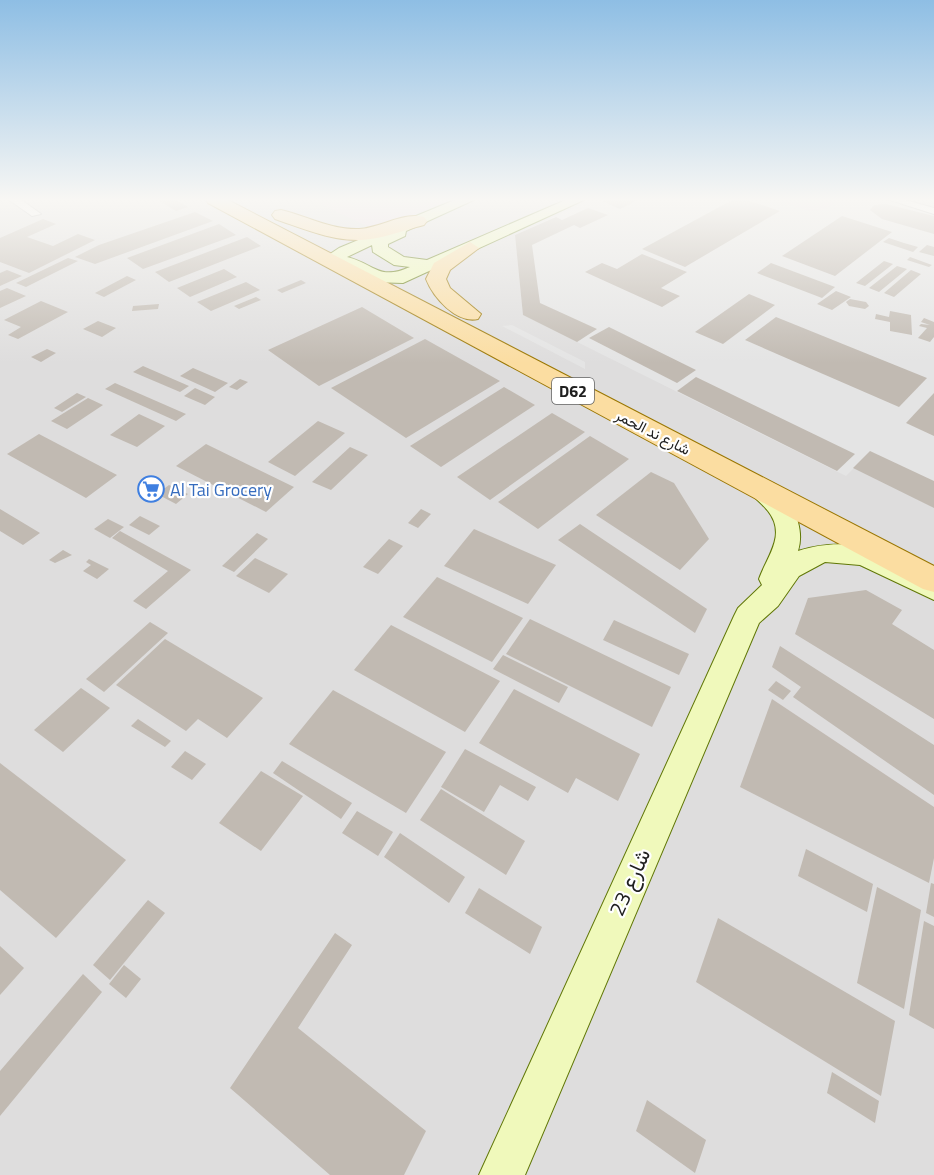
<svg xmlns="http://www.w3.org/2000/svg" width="934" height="1175" font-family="'Titillium Web',Vazirmatn,sans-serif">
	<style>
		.residential { fill: #dedddd }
		.industrial { fill: #e9d8e4 }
		.parking { fill: #e4e4e4 }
		.building { fill: #c1bab2 }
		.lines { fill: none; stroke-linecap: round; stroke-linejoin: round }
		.street-casing { stroke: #a7a7a7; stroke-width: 2 }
		.secondary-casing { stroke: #607706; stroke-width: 2 }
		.primary-casing { stroke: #9a7602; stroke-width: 2 }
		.street { fill: #fff; fill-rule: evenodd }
		.secondary { fill: #f0f9bb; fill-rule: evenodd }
		.primary { fill: #fbdda1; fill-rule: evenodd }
		.labels { text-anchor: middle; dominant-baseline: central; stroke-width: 4.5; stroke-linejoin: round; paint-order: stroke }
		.far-street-label { font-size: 15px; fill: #202020; stroke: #fff }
		.shield { fill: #fff; stroke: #636363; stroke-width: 1.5 }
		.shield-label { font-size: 16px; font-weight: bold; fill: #202020 }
		.shop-label { font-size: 18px; fill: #366cbe; stroke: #fff; text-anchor: start }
		.near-street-label { font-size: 21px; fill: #202020; stroke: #fff }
	</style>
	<rect width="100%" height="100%" fill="#f0eee6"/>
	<!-- residential -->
	<rect class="residential" x="0" y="199" width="934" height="976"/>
	<!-- industrial -->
	<g class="industrial">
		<polygon points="310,199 453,199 375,230"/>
		<polygon points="772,199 842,199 825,209 810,211"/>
	</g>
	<!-- parking -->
	<g class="parking">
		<polygon points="592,199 772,199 810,211 825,209 842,199 883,199 934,214 934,508 854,468 846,476 523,315 515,235"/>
		<polygon points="512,325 585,362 585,369 502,326"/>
	</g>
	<!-- building -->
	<g class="building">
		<polygon points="156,199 175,199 188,207 176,211"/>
		<polygon points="608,199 640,199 620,209 602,201"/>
		<polygon points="734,199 744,199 780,211 685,267 642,249"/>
		<polygon points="886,204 934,216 934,234 882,219 870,210 874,205"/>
		<polygon points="588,208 608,215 580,228 574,225 532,245 540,303 597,329 577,342 523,315 515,235 556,217 562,220"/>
		<polygon points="195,212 213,221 95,264 75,257 99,245"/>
		<polygon points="842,216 892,232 835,276 782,256"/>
		<polygon points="43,219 56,224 27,237 53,246 78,234 95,240 29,273 0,262 0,238"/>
		<polygon points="219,224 236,235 143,269 127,258"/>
		<polygon points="247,237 261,246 169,282 155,272"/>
		<polygon points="889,238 904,243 918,247 913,252 883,242"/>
		<polygon points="927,245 934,247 934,256 919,252"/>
		<polygon points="642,254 687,272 661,288 680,296 662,307 585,272 602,263 617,269"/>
		<polygon points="910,257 932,265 929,267 907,260"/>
		<polygon points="68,258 78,261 26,287 16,283"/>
		<polygon points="884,261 893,264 865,286 856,283"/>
		<polygon points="771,263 835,287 822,298 757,273"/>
		<polygon points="897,266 907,269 879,292 869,288"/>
		<polygon points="224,269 237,277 190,297 177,288"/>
		<polygon points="7,270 22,276 0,286 0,273"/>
		<polygon points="911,270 921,274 894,297 884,293"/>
		<polygon points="127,276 136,280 104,297 95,293"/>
		<polygon points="301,280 306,283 282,293 277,290"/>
		<polygon points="246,282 260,290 211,311 197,302"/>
		<polygon points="7,288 26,296 0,308 0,291"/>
		<polygon points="836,291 851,297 832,310 817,304"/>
		<polygon points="749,294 775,305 723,344 695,332"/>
		<polygon points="256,297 261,300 239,309 234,306"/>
		<polygon points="850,299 866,302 869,306 865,309 849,306 846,302"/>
		<polygon points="41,301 68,312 18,339 8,335 21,327 4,320"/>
		<polygon points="159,304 158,309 132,311 133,306"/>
		<polygon points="362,307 414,338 319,386 268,350"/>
		<polygon points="890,311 911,315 912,335 890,331 890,322 875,319 876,314 889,317"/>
		<polygon points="776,317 927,378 899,407 745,340"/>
		<polygon points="924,318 934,322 934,337 930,342 918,338 927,328 919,326 921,324 930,325 921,322"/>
		<polygon points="98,321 116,328 102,337 83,329"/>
		<polygon points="609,327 696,370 677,383 589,338"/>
		<polygon points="425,339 500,381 406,438 331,388"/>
		<polygon points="47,349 56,353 41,362 31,357"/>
		<polygon points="143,366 189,386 180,392 133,372"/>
		<polygon points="193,368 228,383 215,392 180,376"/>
		<polygon points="696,377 855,454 837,471 677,391"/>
		<polygon points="240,379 248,382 237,390 229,387"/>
		<polygon points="115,383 186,414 176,421 105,389"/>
		<polygon points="504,387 535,405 441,467 410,446"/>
		<polygon points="195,388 215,397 205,405 184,396"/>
		<polygon points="77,393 86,397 62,412 54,408"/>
		<polygon points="934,393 934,436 906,423"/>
		<polygon points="88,398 103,405 67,429 51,421"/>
		<polygon points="552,413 585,432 490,500 457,477"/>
		<polygon points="139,414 165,426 137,447 110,435"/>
		<polygon points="318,421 345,433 295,476 268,462"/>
		<polygon points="39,434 117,475 86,498 7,454"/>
		<polygon points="590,436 629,459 538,529 498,502"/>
		<polygon points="206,444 294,487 266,512 176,466"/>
		<polygon points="350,447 368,455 331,490 312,482"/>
		<polygon points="870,451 934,481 934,508 853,468"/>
		<polygon points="651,472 674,483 709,539 680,570 596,515"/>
		<polygon points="169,485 188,494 176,504 157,494"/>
		<polygon points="0,509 40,533 23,545 0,531"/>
		<polygon points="421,509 431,514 418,528 408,523"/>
		<polygon points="140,516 160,526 149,535 129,525"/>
		<polygon points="108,519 124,527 110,538 94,529"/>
		<polygon points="580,524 707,609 695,633 558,540"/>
		<polygon points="474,529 556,565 528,604 444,566"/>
		<polygon points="120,531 191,570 146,609 133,601 168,571 112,538"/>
		<polygon points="257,533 268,539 234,572 222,566"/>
		<polygon points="389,539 403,546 378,574 363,567"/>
		<polygon points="63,550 72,555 55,563 49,560"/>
		<polygon points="255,558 288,574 269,593 236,576"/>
		<polygon points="89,559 109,569 97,579 83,571 91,565 86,562"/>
		<polygon points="437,577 523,618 492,662 403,617"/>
		<polygon points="866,590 902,610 892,624 934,650 934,719 795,634 808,598"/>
		<polygon points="530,619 671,687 652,727 506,654"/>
		<polygon points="614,620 689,654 679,675 603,640"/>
		<polygon points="150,622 168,633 104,692 86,679"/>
		<polygon points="391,625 500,681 465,732 354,670"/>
		<polygon points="165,639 263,698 227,738 198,719 186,731 116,685"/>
		<polygon points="780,646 934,745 934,795 793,697 801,687 772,667"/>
		<polygon points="503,655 568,687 559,703 493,669"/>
		<polygon points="776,681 791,691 783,700 768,690"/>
		<polygon points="81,688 110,708 63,752 34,730"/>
		<polygon points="514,689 640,754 618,801 576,778 568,793 479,743"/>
		<polygon points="333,690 446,752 406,813 289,744"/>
		<polygon points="772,699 934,807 934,858 929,883 740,787"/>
		<polygon points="138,719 171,741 165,747 131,726"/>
		<polygon points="465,749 536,787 528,801 500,785 484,812 441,787"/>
		<polygon points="185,751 206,764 192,780 171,767"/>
		<polygon points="282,761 352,803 341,819 273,773"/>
		<polygon points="0,763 126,860 56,938 0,890"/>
		<polygon points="261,771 303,796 261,851 219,823"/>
		<polygon points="441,789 525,841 506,875 420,820"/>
		<polygon points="357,811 393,832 378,856 342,833"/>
		<polygon points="400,833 465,877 449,903 384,857"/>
		<polygon points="806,849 873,884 867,912 798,876"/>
		<polygon points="931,883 934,884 934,917 926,913"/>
		<polygon points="877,887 921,910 904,1009 857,983"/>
		<polygon points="479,888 542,927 530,954 465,913"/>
		<polygon points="148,900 165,913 110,980 93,965"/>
		<polygon points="718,918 895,1021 881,1096 696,982"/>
		<polygon points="924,921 934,926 934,1029 909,1015"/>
		<polygon points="335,933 352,945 298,1028 426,1131 404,1175 330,1175 230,1088"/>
		<polygon points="0,946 24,968 0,995"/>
		<polygon points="124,965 141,979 126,998 109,984"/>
		<polygon points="83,974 102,992 0,1116 0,1071"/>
		<polygon points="832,1072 879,1101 875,1123 827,1093"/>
		<polygon points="647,1100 706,1140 695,1173 636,1131"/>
	</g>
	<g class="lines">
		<!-- street casing -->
		<g class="street-casing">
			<g id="street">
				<polygon points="8,199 20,199 41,214 32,216"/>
				<polygon points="887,199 902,199 934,208 934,214"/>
			</g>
		</g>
		<!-- secondary casing -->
		<g class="secondary-casing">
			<g id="secondary">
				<path d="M457,199H476L406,231L405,236L388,244V247L404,257L427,260L568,199H586L403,283L372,282L340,264L332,269L324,264L330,254L339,248ZM372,245L373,252L394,265L410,267C378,281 375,264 347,257Z"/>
				<path d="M757,478C786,486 807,523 798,551C852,534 886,552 934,577V600L860,565L825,562L799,576L778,606L759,623L525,1175H479L734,616L738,608L762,585L759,579C767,556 787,535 768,511C761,502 751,496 745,486L749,480Z"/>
			</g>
		</g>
		<!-- primary casing -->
		<g class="primary-casing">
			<g id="primary">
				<polygon points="206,199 226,199 934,566 934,592 923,589 208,203"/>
				<path d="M281,210C307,216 331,230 359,229C381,228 402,212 424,217L427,221L424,225C404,230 382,239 361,240C331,241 302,228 275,219L272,215L275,211Z"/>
				<path d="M470,242L479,248L450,270L446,279L450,288L481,314L478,319C456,324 433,297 426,279L434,263Z"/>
			</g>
		</g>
		<!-- street -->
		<use href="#street" class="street"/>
		<!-- secondary -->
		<use href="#secondary" class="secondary"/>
		<!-- primary -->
		<use href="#primary" class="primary"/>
	</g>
	<!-- sky -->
	<linearGradient id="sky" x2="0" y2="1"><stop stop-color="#8ebee4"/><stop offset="0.55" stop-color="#f8f7f4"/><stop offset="1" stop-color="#f8f7f4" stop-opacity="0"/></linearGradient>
	<rect width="934" height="363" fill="url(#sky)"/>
	<!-- icons -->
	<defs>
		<g id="supermarket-ring" transform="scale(1.35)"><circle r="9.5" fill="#fff" stroke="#3f7fe0" stroke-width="1.5"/><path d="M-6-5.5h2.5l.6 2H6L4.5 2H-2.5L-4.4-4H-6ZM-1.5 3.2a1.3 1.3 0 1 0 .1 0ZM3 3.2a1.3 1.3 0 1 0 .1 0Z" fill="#3f7fe0"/></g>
	</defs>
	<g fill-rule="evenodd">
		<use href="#supermarket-ring" x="151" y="489"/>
	</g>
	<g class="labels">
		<!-- far-street labels -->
		<g class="far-street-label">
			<text transform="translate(653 432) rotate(27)">شارع ند الحمر</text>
		</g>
		<!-- shield labels -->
		<rect class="shield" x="552" y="378" width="42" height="26" rx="4.5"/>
		<g class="shield-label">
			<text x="573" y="391">D62</text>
		</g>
		<!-- shop labels -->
		<g class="shop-label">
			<text x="170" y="489">Al Tai Grocery</text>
		</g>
		<!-- near-street labels -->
		<g class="near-street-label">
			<text transform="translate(629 882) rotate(-66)">شارع 23</text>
		</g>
	</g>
</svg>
